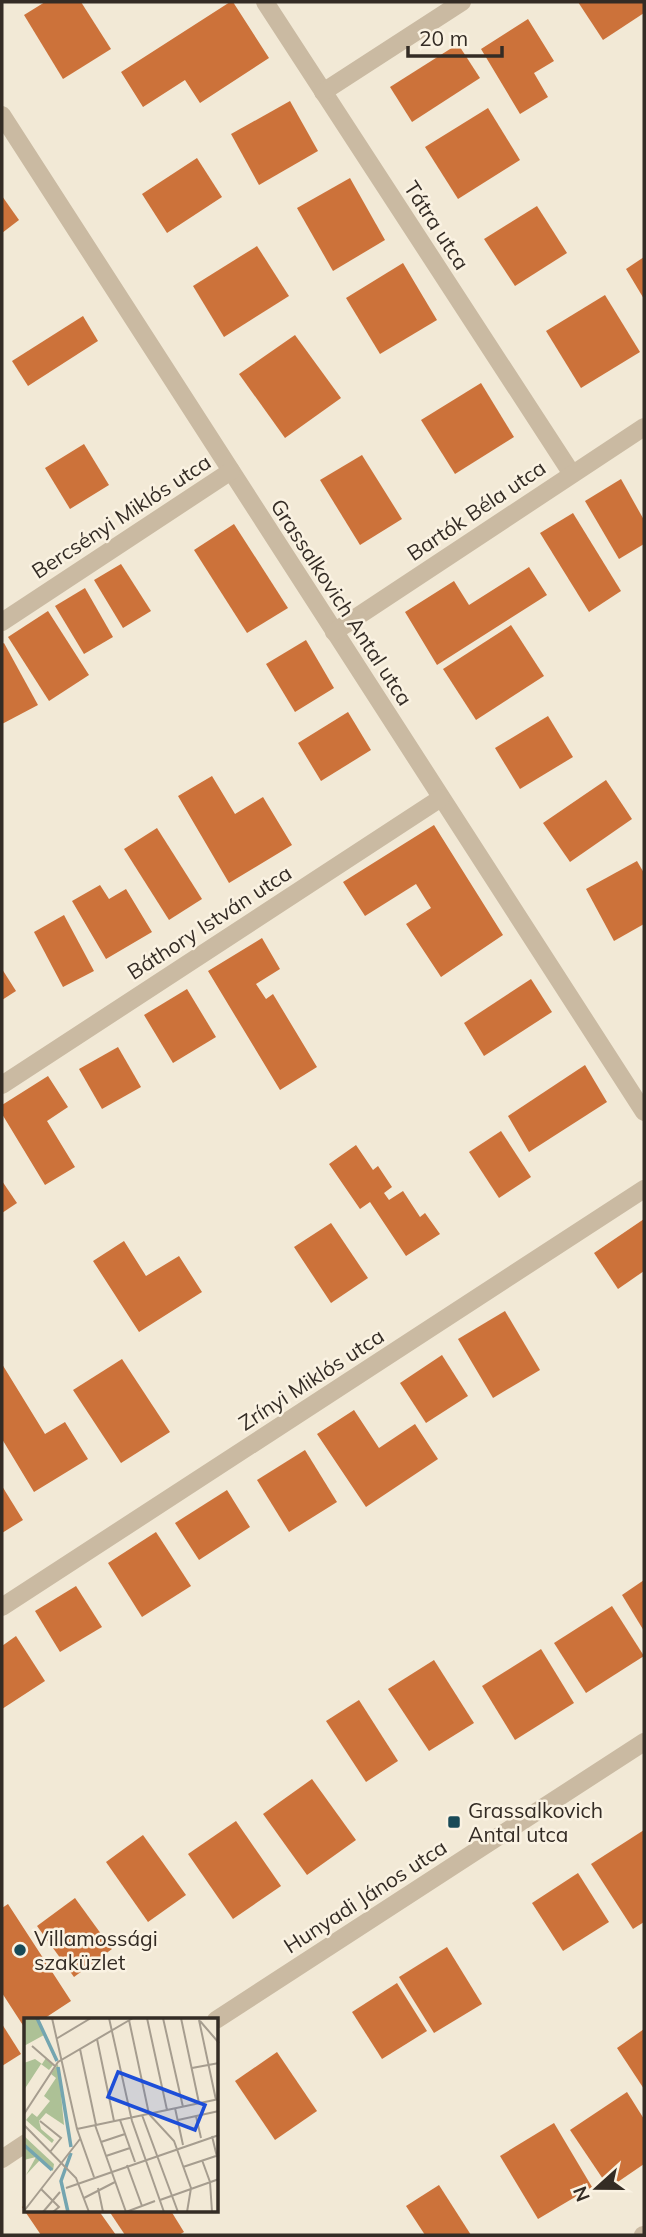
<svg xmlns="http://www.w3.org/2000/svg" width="646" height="2237" font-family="Mulish,sans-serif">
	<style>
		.building { fill: #cc723a }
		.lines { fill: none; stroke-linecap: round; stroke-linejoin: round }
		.minor { stroke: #cabaa2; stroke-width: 18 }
		.poi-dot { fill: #194a57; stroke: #faf2e2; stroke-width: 2.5 }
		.labels { text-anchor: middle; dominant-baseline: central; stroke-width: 5; stroke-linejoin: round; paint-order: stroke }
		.street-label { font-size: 21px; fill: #342c25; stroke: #faf2e2 }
		.poi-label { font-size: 21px; fill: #342c25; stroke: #faf2e2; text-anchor: start }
		.inset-river { fill: none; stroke: #74a5b0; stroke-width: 3.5 }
		.inset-road { fill: none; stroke: #a69d8f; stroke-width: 2 }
		.view { fill: #1d4ed8; fill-opacity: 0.15; stroke: #1d4ed8; stroke-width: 3.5 }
		.inset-edge { fill: none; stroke: #342c25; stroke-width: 3.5 }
	</style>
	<rect width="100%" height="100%" fill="#f2e9d6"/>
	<!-- building -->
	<g class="building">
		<polygon points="45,2 81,2 111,49 63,79 24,15"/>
		<polygon points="230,2 233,2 269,58 200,103 185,80 143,107 121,72"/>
		<polygon points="578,2 644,2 644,13 603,40"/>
		<polygon points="528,19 554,61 534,73 548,97 520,114 481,49"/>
		<polygon points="458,44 480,78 412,122 390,87"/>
		<polygon points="290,101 318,151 259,185 231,134"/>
		<polygon points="488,108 520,160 458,199 425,147"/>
		<polygon points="197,158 222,197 167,233 142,194"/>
		<polygon points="350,178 385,240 333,271 297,208"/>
		<polygon points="2,196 19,220 2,233"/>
		<polygon points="537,206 567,253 515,286 484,239"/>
		<polygon points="257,246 289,296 224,337 193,286"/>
		<polygon points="644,257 644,299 626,269"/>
		<polygon points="403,263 437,320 380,354 346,298"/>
		<polygon points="605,295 640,352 581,388 546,331"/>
		<polygon points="83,316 98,341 28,386 12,361"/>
		<polygon points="295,335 341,398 285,438 239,374"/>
		<polygon points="481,383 514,437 455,474 421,420"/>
		<polygon points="84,444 109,485 70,509 45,468"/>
		<polygon points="362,455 402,519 360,545 320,480"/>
		<polygon points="621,479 644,520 644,544 619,559 585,501"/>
		<polygon points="573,513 621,591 589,612 540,533"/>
		<polygon points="234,524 288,608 247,633 194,550"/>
		<polygon points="121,564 151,611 123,628 94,580"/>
		<polygon points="529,567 547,595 437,665 405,612 454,581 469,605"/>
		<polygon points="85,588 113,637 84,654 55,606"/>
		<polygon points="48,611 89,675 49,701 8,637"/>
		<polygon points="511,625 544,676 476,720 443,669"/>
		<polygon points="306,640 334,688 295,712 266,664"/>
		<polygon points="4,643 38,705 2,724 2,644"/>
		<polygon points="348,712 371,750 321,781 298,743"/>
		<polygon points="548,716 573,757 520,789 495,748"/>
		<polygon points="212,776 235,814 263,797 292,845 229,883 178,796"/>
		<polygon points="606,780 632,819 570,862 543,823"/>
		<polygon points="434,825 503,935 441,977 406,924 431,908 416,884 365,916 343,882"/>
		<polygon points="157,828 202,899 169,920 124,849"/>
		<polygon points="637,861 644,873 644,924 614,941 586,889"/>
		<polygon points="100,885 109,899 126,889 152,932 106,959 72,901"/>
		<polygon points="64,915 94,971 63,987 34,932"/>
		<polygon points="262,938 280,969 256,984 266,999 273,994 317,1067 280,1090 208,971"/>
		<polygon points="2,969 16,991 2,1000"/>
		<polygon points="531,979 552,1012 484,1056 464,1023"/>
		<polygon points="187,989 216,1037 173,1063 144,1015"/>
		<polygon points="118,1047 141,1087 102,1109 79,1069"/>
		<polygon points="585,1065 607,1102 529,1152 508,1116"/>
		<polygon points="48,1076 68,1107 47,1121 75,1167 45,1185 2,1114 2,1105"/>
		<polygon points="501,1131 531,1177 499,1198 469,1152"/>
		<polygon points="356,1145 373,1170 378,1166 392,1187 384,1193 389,1200 403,1191 420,1217 425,1213 440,1234 406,1256 370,1202 360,1209 329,1164"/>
		<polygon points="2,1181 17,1203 2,1213"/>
		<polygon points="644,1219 644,1271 618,1289 594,1253"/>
		<polygon points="331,1223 368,1278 331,1303 294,1247"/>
		<polygon points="124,1241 146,1276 179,1256 202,1292 139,1332 93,1261"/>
		<polygon points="505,1311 540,1370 493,1398 458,1339"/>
		<polygon points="442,1355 468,1396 426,1423 400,1383"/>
		<polygon points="122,1359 170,1432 121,1463 73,1390"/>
		<polygon points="2,1364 45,1434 65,1422 88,1459 34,1492 2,1439"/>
		<polygon points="354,1410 379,1448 415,1424 438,1459 366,1507 317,1434"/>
		<polygon points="305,1450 337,1502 289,1532 257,1480"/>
		<polygon points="2,1486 23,1520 2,1533"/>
		<polygon points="227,1490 250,1527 199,1560 175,1523"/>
		<polygon points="156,1532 191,1586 142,1617 108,1563"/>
		<polygon points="644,1580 644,1631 622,1595"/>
		<polygon points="76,1586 102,1627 60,1652 35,1611"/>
		<polygon points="612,1606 644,1656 586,1693 554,1643"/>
		<polygon points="16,1636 45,1681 2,1709 2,1646"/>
		<polygon points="541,1649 574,1703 515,1740 482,1686"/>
		<polygon points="434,1660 474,1723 429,1751 388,1689"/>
		<polygon points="359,1700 398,1761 366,1782 326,1721"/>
		<polygon points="312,1779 356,1840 307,1875 263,1814"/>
		<polygon points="236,1821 281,1886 233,1919 188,1854"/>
		<polygon points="644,1830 644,1922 633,1929 591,1864"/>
		<polygon points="143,1835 186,1895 148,1922 106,1862"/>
		<polygon points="578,1873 609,1922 563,1951 532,1903"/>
		<polygon points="75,1898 112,1949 74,1977 37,1926"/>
		<polygon points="8,1904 71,2001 42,2020 26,2020 26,2030 2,1993 2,1908"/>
		<polygon points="447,1947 482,2004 434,2033 399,1977"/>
		<polygon points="397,1983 427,2031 382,2059 352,2012"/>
		<polygon points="2,2024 21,2054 2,2066"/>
		<polygon points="644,2029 644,2089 617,2048"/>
		<polygon points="277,2052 317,2111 275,2140 235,2081"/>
		<polygon points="627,2092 644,2119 644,2164 609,2188 570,2130"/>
		<polygon points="554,2123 592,2187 538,2219 500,2156"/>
		<polygon points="439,2185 471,2235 425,2235 406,2206"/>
		<polygon points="26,2204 26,2211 99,2211 116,2235 41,2235 22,2207"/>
		<polygon points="109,2211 171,2211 184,2232 179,2235 125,2235"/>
	</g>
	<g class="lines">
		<!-- minor -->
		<g class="minor">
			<polyline points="265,2 572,474"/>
			<polyline points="323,92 462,2"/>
			<polyline points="2,115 644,1112"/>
			<polyline points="2,622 231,471"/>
			<polyline points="334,632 644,427"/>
			<polyline points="2,1085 441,798"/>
			<polyline points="2,1607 644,1189"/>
			<polyline points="216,2020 644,1742"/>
			<polyline points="2,2159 26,2143"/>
			<polyline points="643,2235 644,2235"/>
		</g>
	</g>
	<!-- markers -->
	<g class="poi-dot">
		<rect x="447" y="1815" width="14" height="14" rx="3.5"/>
		<circle cx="20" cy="1950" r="7"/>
	</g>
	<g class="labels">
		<!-- street labels -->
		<g class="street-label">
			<text transform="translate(437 225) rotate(57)">Tátra utca</text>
			<text transform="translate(476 510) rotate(-34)">Bartók Béla utca</text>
			<text transform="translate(121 516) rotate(-33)">Bercsényi Miklós utca</text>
			<text transform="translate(342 602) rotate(57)">Grassalkovich Antal utca</text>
			<text transform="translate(209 922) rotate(-33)">Báthory István utca</text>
			<text transform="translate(311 1379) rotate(-33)">Zrínyi Miklós utca</text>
			<text transform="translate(365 1896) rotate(-33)">Hunyadi János utca</text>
		</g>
		<!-- poi labels -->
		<g class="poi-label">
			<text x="468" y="1810">Grassalkovich<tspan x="468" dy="24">Antal utca</tspan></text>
			<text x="34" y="1938">Villamossági<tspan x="34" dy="24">szaküzlet</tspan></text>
		</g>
	</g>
	<!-- overview -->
	<g transform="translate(24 2018)">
		<rect width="194" height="194" fill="#f2e9d6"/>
		<path d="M0,0H12L20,17L0,28ZM22,40L29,47L25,52L17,46L0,72V45L11,41L18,46ZM34,46L40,107L22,95L15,103L17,111L30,122L28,125L2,102L8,95L13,99L26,83L20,78L32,60L27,56ZM0,118L30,146L29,153L16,142L2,157L12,139L0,142Z" fill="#adc196"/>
		<path class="inset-river" d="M13,0L33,43M34,49L47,129M0,127L28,152M44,194L37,163L47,135"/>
		<path class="inset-road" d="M28,0L53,111L70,159M85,0L108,103L140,194M123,0L143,92M139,0L159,89M157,0L175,85M105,2L125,96M175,2L192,82M176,3L195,25M32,21L67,0M73,21L90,103M8,28L31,48M56,31L72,107M168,50L195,45M151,90L159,127M0,96L34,44L109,0M125,96L150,123L167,170L163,194M118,97L154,194M172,98L177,120M96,102L111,144M154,102L195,93M16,103L37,120L26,134M0,107L52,160L65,194M71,107L102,194M53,111L195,81M188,118L193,139M77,124L101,116M82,138L106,130M178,142L186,164L188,194M103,147L118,188M159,149L195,137M42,170L195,117M74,170L79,194M17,171L35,189L29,194M60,180L91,164M136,182L195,161M0,193L56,121M19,194L36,174M102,194L131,183"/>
		<path class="view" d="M94,54L181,87L171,112L84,79Z"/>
		<rect width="194" height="194" class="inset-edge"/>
	</g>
	<!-- border -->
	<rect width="646" height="2237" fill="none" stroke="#342c25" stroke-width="7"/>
	<!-- north arrow -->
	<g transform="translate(597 2188) rotate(249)" stroke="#faf2e2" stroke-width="5" paint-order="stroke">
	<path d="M0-5L12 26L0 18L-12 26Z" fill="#342c25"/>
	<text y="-10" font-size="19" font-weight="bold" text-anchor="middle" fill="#342c25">N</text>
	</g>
	<!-- scale -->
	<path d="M408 46v10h94v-10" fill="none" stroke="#342c25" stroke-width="3.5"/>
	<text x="419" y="46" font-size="21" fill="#342c25" stroke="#faf2e2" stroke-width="5" paint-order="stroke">20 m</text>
</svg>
